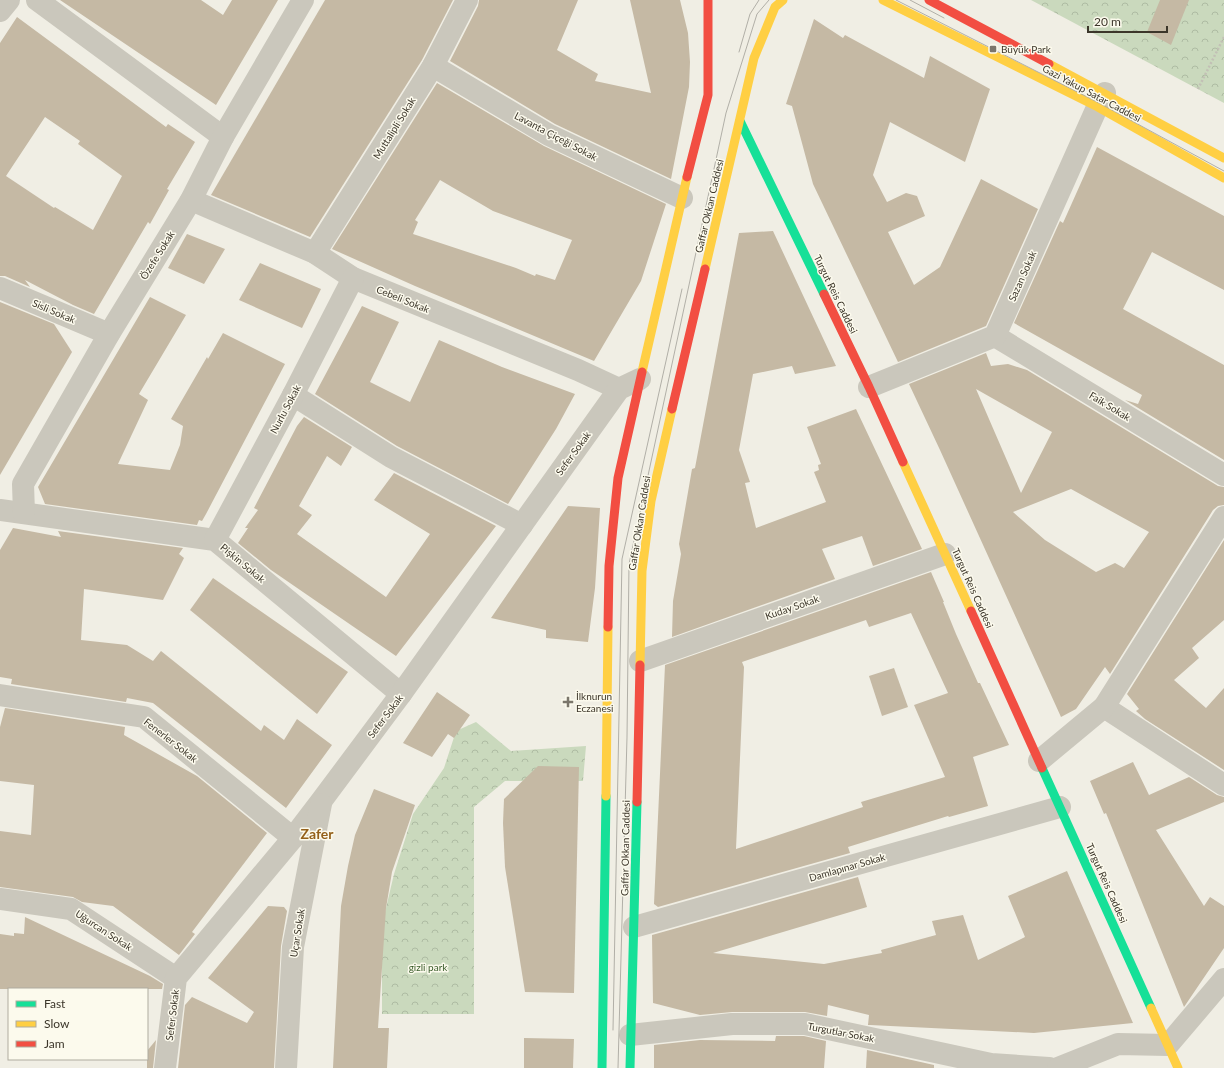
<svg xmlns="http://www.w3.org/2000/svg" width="1224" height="1068" font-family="Lato,sans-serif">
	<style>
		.forest { fill: url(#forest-crowns) }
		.building { fill: #c5b9a4; fill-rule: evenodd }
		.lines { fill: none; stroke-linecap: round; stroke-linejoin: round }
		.path { stroke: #c2c0b5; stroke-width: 2.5; stroke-dasharray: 2 2; stroke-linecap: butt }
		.street { stroke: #cac7bc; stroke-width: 22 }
		.fast { stroke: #16e098; stroke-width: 9 }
		.slow { stroke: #ffcf43; stroke-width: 9 }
		.jam { stroke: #f24e42; stroke-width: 9 }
		.tram { stroke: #b1afa7; stroke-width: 1 }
		.poi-dot { fill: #7b766b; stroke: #fcfaed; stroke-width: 1.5 }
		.labels { text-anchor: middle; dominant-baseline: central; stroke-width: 3; stroke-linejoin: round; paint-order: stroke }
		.poi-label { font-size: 10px; fill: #3c362a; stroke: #fcfaed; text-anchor: start }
		.street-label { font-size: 10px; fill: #3c362a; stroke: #fcfaed }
		.park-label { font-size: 10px; fill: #3a5d2b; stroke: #fcfaed }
		.district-label { font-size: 14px; font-weight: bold; fill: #94601a; stroke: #fcfaed }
	</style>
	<defs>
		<pattern id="forest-crowns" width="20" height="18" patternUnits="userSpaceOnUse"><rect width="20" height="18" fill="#cad9bd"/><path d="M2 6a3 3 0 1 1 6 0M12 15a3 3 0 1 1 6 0" fill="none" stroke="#aebba3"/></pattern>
	</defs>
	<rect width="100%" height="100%" fill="#f0eee4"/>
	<!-- forest -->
	<g class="forest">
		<polygon points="1031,0 1224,0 1224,103"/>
		<polygon points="476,722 511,751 586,746 583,781 505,781 474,807 474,1014 382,1014 382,925 394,874 413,814 444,768 456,731"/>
	</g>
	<!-- building -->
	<g class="building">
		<polygon points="60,0 201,0 223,15 232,0 278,0 216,105"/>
		<polygon points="325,0 453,0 422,60 310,237 211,195"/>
		<polygon points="479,0 578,0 557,50 598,74 595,81 651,93 630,0 680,0 688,33 690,62 689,87 671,179 555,124 450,61 478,6"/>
		<polygon points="1160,0 1189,0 1171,45 1147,32"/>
		<path d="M17,17L166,127L168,124L195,142L167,189L169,190L150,224L148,222L94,314L73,305L25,280L30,287L5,276H0V43ZM45,117L80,141L78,144L122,176L93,230L55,207L54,208L6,176Z"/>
		<polygon points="814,19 843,38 845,35 924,78 930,56 990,89 965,162 890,122 873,175 887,202 906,193 917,196 925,216 888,232 914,285 940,267 981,179 1038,209 986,326 898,362 813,184 792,106 786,104"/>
		<path d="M437,83L544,146L666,204L641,281L594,361L415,286L332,249ZM440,180L493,211L572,240L555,280L536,274L535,276L516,268L413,234L418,222L415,220Z"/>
		<polygon points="1097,147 1224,216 1224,290 1152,252 1123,309 1224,365 1224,460 1125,400 1138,404 1142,395 1014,323 1060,221 1063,223"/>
		<polygon points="773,231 836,366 795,374 792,366 753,374 739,450 750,482 745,483 756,528 826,502 814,472 819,470 818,465 821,464 807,427 856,409 922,549 873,566 862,536 822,549 835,579 672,637 673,601 681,554 679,544 692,469 695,468 739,233"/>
		<polygon points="187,234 225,249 204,284 168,268"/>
		<polygon points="260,263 321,289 302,328 239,300"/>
		<polygon points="150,297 186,315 139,394 148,400 118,464 170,470 180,445 183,426 171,419 207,357 208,359 223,333 285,364 206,514 202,521 199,520 197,525 45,504 38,487"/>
		<polygon points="0,302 54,324 72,352 0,475"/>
		<polygon points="362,306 399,322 370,382 410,402 439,340 502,367 575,394 556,429 508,504 397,446 315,394"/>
		<path d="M986,353L991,366L1008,364L1027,370L1218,486L1224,487V505L1218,506L1213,510L1110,674L1105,667L1076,709L1061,717L940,450L909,384ZM976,389L1052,432L1021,493ZM1071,489L1149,532L1124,568L1115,563L1096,572L1045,540L1013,512Z"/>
		<polygon points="304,417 352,447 341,466 327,456 299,506 312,515 297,534 386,597 430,534 374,500 394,473 496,526 396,656 271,570 238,543 248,528 245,528 258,510 254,508 297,426"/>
		<polygon points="568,506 600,508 595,588 588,642 546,638 546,630 491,618"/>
		<polygon points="13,528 61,537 58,531 183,548 179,554 184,558 163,600 84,589 81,640 127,645 153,661 161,651 261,731 264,725 284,740 297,719 332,745 286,808 153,703 127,698 126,702 11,684 12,679 0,677 0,550"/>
		<polygon points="1224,540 1224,620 1192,648 1199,658 1174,680 1206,708 1224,688 1224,770 1145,719 1136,711 1139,709 1127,694"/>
		<path d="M931,572L944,602H943L956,634L978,683H980L1009,745L973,757L988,806L949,817L948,816L848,847L850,853L658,907L654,904L665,665ZM911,613L948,693L914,705L945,777L861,802L863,807L736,849L744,667L742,662L866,620L869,627Z"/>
		<polygon points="213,578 348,672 317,714 190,610"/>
		<polygon points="894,668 908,707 882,716 869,676"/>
		<polygon points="437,692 470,715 454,738 448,734 432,757 403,743"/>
		<polygon points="5,708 125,727 124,735 197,776 267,833 192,932 195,934 179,955 113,906 82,902 73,897 0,887 0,831 31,835 34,785 0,781 0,727"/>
		<polygon points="1133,762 1149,795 1189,777 1217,795 1224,797 1224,802 1156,830 1204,906 1210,897 1224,906 1224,948 1184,1007 1106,813 1104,814 1090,781"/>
		<polygon points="538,766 579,767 574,993 525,992 505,867 503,823 504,799"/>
		<polygon points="374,789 415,805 392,872 386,908 378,1028 389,1028 387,1068 333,1068 341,906 348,866 355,835"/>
		<polygon points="1067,871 1133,1023 1034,1033 870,1025 868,1025 869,1015 828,1005 827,1016 805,1012 732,1012 700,1015 653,1003 652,935 858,877 867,907 713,953 824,964 882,953 881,950 936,935 932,921 963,915 978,960 1025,937 1008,896"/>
		<polygon points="268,906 284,907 287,911 281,946 274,1068 178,1068 185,1005 192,997 247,1023 254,1012 208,978"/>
		<polygon points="25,917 150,976 163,984 162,989 0,989 0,934 14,936 14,933 24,934"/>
		<polygon points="776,1036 804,1036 826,1041 824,1068 654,1068 654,1045 700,1040 775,1041"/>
		<polygon points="524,1038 574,1039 573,1068 524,1068"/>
		<polygon points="156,1040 153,1068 147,1068 147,1051"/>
		<polygon points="867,1050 934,1065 934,1068 866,1068"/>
	</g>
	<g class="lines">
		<!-- path -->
		<polyline class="path" points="1198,89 1224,37"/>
		<!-- street -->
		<g class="street">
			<polyline points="37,0 223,137"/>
			<polyline points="0,11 9,0"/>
			<polyline points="433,66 549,135 682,198"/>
			<polyline points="191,200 315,253 353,278 578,370 619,389"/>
			<polyline points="315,253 433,66 467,0"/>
			<polyline points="0,288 109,334"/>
			<polyline points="995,336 1224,475"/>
			<polyline points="869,387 995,336 1099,103 1105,93"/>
			<polyline points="293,395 391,457 522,525"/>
			<polyline points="0,510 215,540 401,694"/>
			<polyline points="24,513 23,484 109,334 191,200 223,137 303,0"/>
			<polyline points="215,540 293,395 353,278"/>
			<polyline points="640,661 945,554"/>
			<polyline points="0,695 144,717 293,838"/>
			<polyline points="1104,707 1224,785"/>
			<polyline points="1039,761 1104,707 1224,517"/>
			<polyline points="0,899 71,909 176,978"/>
			<polyline points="634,927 1060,807"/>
			<polyline points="630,1035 732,1024 805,1024 991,1064 1049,1068"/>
			<polyline points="165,1068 176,978 293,838 322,800 401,694 619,389 640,379"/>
			<polyline points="286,1068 293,947 321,804"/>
			<polyline points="1058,1068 1118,1044 1168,1045 1224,979"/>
		</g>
		<!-- fast -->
		<g class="fast">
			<polyline points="740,121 824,294"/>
			<polyline points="1042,768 1151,1008"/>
			<polyline points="602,1068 606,796"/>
			<polyline points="630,1068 637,802"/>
		</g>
		<!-- slow -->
		<g class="slow">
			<polyline points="883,0 1098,107 1224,178"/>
			<polyline points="1049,64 1224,158"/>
			<polyline points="705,269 754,58 775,7 783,0"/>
			<polyline points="642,372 687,177"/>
			<polyline points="903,462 971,611"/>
			<polyline points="640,665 642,571 651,501 672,409"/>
			<polyline points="606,796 608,627"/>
			<polyline points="1151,1008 1178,1068"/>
		</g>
		<!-- jam -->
		<g class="jam">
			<polyline points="929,0 1049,64"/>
			<polyline points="687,177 708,95 708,0"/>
			<polyline points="824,294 869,387 903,462"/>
			<polyline points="672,409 705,269"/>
			<polyline points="971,611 1042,768"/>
			<polyline points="608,627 609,566 618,478 642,372"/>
			<polyline points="637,802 640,665"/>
		</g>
		<!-- tram -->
		<g class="tram">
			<polyline points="896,0 1099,103 1224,171"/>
			<polyline points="910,0 944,18"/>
			<polyline points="739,52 750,14 759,0"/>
			<polyline points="613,1030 622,559 682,289"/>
			<polyline points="618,1068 627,737 629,564 726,113 757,14 769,0"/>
		</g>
	</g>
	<!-- markers -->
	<g class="poi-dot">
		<rect x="989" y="45" width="8" height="8" rx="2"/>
		<path d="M566 696h4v4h4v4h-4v4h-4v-4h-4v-4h4z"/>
	</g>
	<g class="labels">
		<!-- poi labels -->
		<g class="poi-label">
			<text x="1001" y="49">Büyük Park</text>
			<text x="576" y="696">İlknurun<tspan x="576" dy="12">Eczanesi</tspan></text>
		</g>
		<!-- street labels -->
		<g class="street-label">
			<text transform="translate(1092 93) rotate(28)">Gazi Yakup Satar Caddesi</text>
			<text transform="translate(394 128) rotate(-58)">Muttalipli Sokak</text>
			<text transform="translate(556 136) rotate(28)">Lavanta Çiçeği Sokak</text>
			<text transform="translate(709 206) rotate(-77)">Gaffar Okkan Caddesi</text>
			<text transform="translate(157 255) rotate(-58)">Özefe Sokak</text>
			<text transform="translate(1022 276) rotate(-66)">Sazan Sokak</text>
			<text transform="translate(836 294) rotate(64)">Turgut Reis Caddesi</text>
			<text transform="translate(403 299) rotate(22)">Cebeli Sokak</text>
			<text transform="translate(54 311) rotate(23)">Sisli Sokak</text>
			<text transform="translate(1110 406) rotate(31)">Faik Sokak</text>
			<text transform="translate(285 409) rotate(-62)">Nurlu Sokak</text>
			<text transform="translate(573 453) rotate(-54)">Sefer Sokak</text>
			<text transform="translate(639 523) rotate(-81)">Gaffar Okkan Caddesi</text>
			<text transform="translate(243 563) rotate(40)">Pişkin Sokak</text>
			<text transform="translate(973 588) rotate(66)">Turgut Reis Caddesi</text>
			<text transform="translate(792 607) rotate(-19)">Kuday Sokak</text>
			<text transform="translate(385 716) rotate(-53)">Sefer Sokak</text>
			<text transform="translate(171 740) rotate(38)">Fenerler Sokak</text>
			<text transform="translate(625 848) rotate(-89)">Gaffar Okkan Caddesi</text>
			<text transform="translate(847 867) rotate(-16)">Damlapınar Sokak</text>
			<text transform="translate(1107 883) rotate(66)">Turgut Reis Caddesi</text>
			<text transform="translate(104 930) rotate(33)">Uğurcan Sokak</text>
			<text transform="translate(297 933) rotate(-81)">Uçar Sokak</text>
			<text transform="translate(172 1015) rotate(-83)">Sefer Sokak</text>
			<text transform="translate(841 1032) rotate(11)">Turgutlar Sokak</text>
		</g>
		<!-- park labels -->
		<g class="park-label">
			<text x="428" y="967">gizli park</text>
		</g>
		<!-- district labels -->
		<g class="district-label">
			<text x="317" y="833">Zafer</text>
		</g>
	</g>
	<!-- legend -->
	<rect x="8" y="988" width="140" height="72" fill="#fcfaed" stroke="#afac9f"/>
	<rect x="16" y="1001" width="20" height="6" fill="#16e098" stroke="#afac9f"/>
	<text x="44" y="1008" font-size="12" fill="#3c362a">Fast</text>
	<rect x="16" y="1021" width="20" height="6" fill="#ffcf43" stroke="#afac9f"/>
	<text x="44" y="1028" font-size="12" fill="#3c362a">Slow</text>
	<rect x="16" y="1041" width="20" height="6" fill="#f24e42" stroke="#afac9f"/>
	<text x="44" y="1048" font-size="12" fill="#3c362a">Jam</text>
	<!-- scale -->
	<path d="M1088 26v6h79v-6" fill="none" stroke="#3c362a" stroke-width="2"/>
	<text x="1094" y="26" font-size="12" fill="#3c362a" stroke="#fcfaed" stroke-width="3" paint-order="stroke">20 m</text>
</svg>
